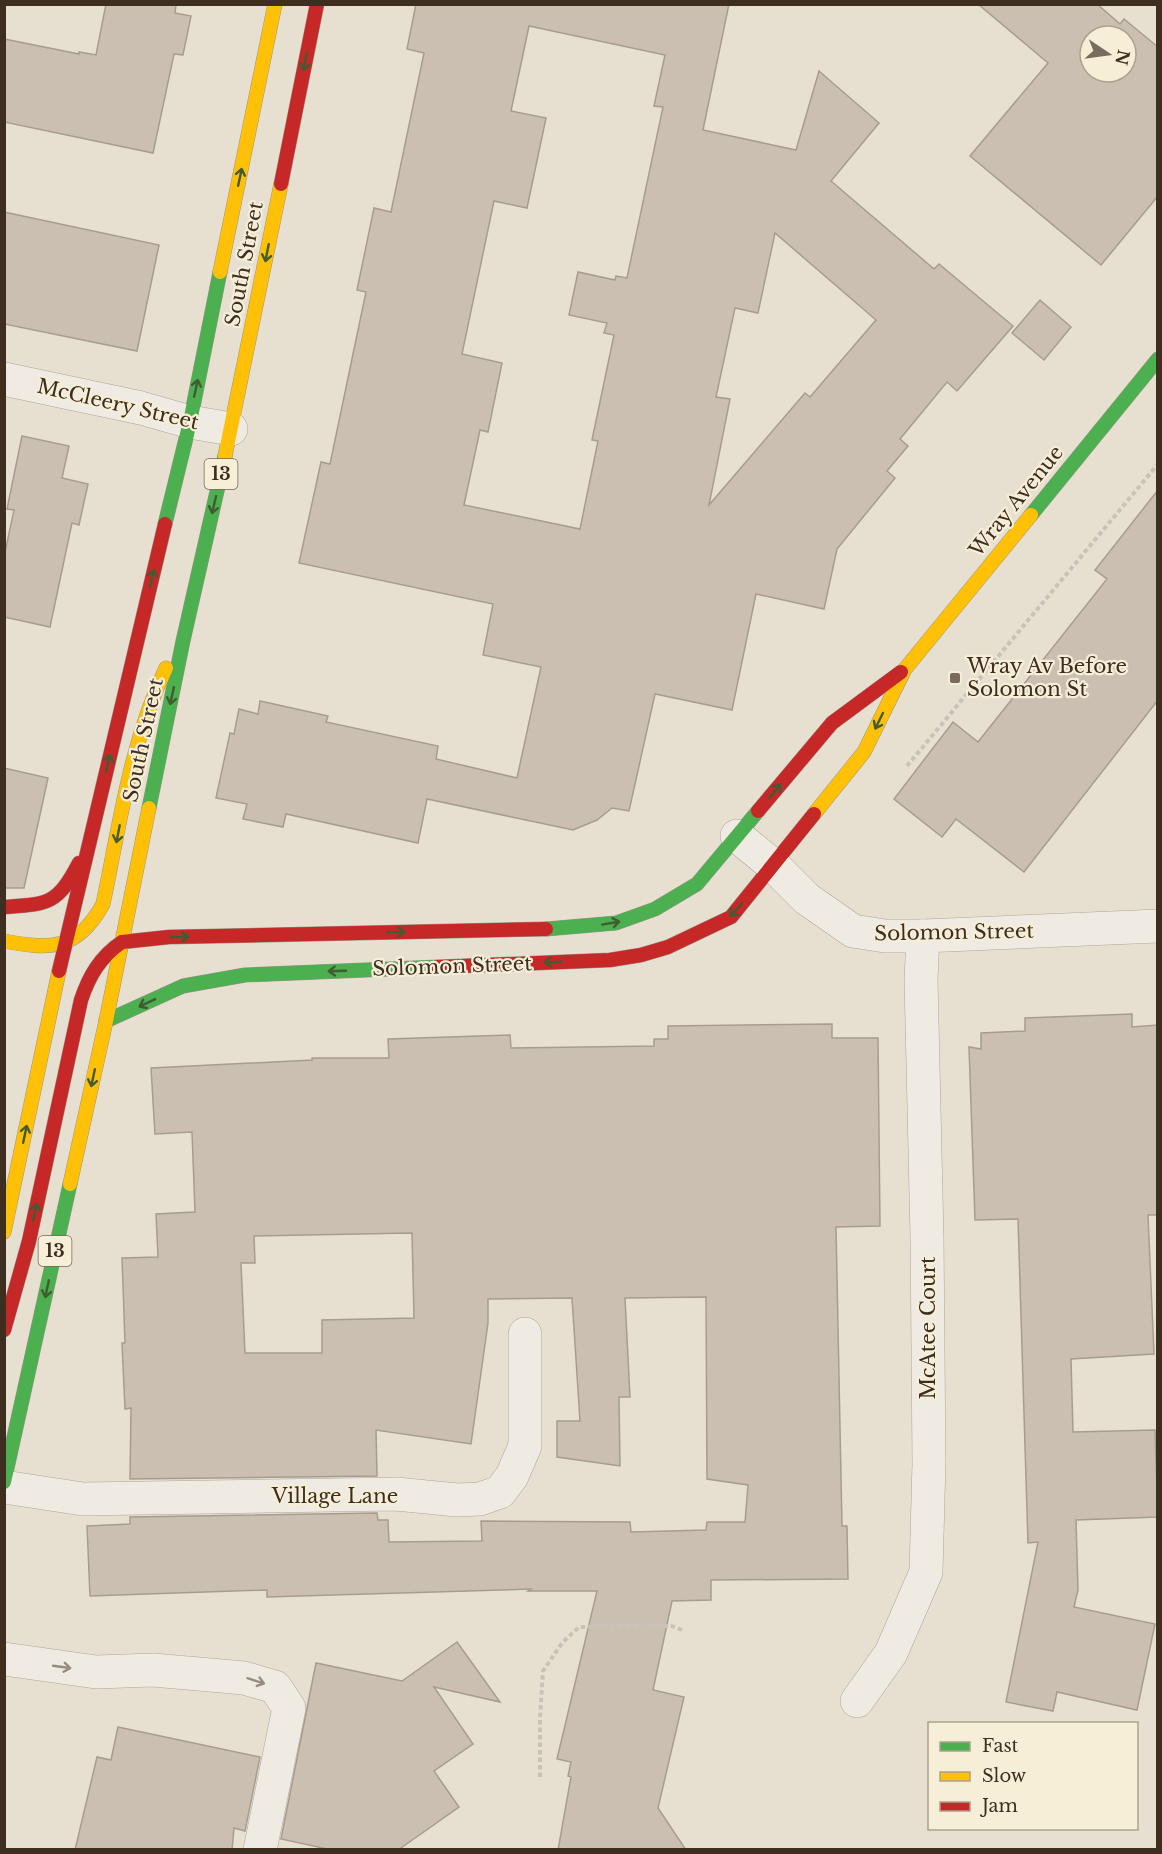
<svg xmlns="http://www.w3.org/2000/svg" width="1162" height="1854" font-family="'Libre Baskerville',serif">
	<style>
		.building { fill: #cbbfb2; stroke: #a89c90; stroke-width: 1.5; fill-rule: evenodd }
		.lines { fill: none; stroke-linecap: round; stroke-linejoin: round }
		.street-casing { stroke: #ada599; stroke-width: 34 }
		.fast-casing { stroke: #9c958a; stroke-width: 15 }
		.slow-casing { stroke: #9c958a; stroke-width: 15 }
		.jam-casing { stroke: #9c958a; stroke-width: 15 }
		.path { stroke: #c8c2b9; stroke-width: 4; stroke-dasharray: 4.5 3; stroke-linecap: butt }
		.street { stroke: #efebe3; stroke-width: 33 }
		.fast { stroke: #4caf50; stroke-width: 14 }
		.slow { stroke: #ffc107; stroke-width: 14 }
		.jam { stroke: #c62828; stroke-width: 14 }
		.oneway { stroke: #425b31 }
		.oneway2 { stroke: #968c82 }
		.poi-dot { fill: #786c5e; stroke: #f7eed8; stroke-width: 2 }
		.labels { text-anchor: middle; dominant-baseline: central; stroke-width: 4.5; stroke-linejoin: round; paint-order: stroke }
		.shield { fill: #f7eed8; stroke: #756857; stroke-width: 1.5 }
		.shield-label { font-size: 18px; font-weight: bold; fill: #3d2e20 }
		.street-label { font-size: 20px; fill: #3d2e20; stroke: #f7eed8 }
		.poi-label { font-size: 20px; fill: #3d2e20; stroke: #f7eed8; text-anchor: start }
	</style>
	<rect width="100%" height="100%" fill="#e7e0d1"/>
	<!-- building -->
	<g class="building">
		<polygon points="106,4 176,4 175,13 191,16 183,55 174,54 153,153 4,122 4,39 79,54 79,52 96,55"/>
		<path d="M416,4H729L703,130L796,150L819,71L879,123L831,181L934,269L939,264L1013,326L957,391L947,382L900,439L908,446L887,471L895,478L837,549L824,609L756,594L732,710L655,694L629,811L612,808L597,820L573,830L427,799L418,843L286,814L283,827L243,819L247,804L216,798L230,733L234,734L239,709L258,714L260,701L328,716L326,722L438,746L436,759L517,778L541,667L483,655L493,604L299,563L321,462L330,464L366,292L357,290L374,208L391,212L424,53L407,49ZM529,26L665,55L654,106L663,107L627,278L616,276L615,280L578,272L569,315L607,323L604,333L614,335L592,440L598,441L580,529L464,505L480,430L488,432L502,363L462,354L494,201L527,208L546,118L511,111ZM775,233L876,320L810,397L805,393L709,505L730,399L716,397L735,308L758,313Z"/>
		<path d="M978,4H1097L1120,24L1124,19L1158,47V196L1101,265L970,156L1048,63ZM1090,36H1126V72H1090Z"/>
		<polygon points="4,212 159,245 137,351 4,324"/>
		<polygon points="1040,300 1071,327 1044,360 1012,333"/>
		<polygon points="22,436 69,446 62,478 88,484 79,525 72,523 50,627 4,617 4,557 14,510 7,509"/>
		<polygon points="1158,490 1158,700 1024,872 956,819 942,837 894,799 953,722 978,742 1107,579 1095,570"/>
		<polygon points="4,768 48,778 24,888 4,888"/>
		<polygon points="1132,1014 1132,1027 1158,1025 1158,1215 1148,1215 1154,1354 1071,1359 1073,1432 1155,1430 1158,1517 1076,1520 1078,1590 1074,1607 1155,1624 1137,1710 1057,1692 1053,1711 1006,1702 1038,1542 1028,1543 1018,1219 975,1220 969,1047 981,1049 981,1033 1025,1031 1025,1018"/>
		<path d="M832,1024V1038H878L880,1226L836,1227L842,1526H847L848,1579L711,1580V1600L672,1601L653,1690L684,1697L658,1808L686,1850H558L571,1777L568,1776L571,1762L557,1759L597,1591H528L531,1589L267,1597V1590L90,1596L87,1526L130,1524V1517L377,1513L378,1520H388L389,1542L482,1541L481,1521L630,1522L631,1532L706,1530L707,1522H745L748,1485L707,1479L706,1297L625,1298L630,1397H619L620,1466L557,1457V1421H580L572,1298L488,1299V1323L471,1444L376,1430L377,1476L130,1479L131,1408L125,1409L122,1343H125L122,1258L158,1257L156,1214L195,1212L192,1132L155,1134L151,1068L312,1060V1058H389L388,1039L510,1035L511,1048L654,1046V1039H668V1026ZM412,1233L414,1318L322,1320V1353H245L241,1263H255L254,1236Z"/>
		<polygon points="457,1642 500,1702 434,1687 473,1744 434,1771 459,1807 398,1850 332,1850 281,1839 316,1663 402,1681"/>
		<polygon points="118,1727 260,1757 245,1831 234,1828 232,1850 75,1850 97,1757 111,1760"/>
	</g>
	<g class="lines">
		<!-- street casing -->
		<g class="street-casing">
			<g id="street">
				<polyline points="4,379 141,408 190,422 231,429"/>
				<polyline points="737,836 774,866 807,899 853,931 885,936 923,936 1158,926"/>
				<polyline points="4,1487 83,1499 396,1494 457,1500 480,1499 500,1492 512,1476 525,1446 525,1334"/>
				<polyline points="4,1659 96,1672 153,1670 244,1678 275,1687 289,1708 260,1850"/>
				<polyline points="857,1701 891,1653 926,1572 929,1463 927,1237 921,979 923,936"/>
			</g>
		</g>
		<!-- fast casing -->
		<g class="fast-casing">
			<g id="fast">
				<polyline points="1031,515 1158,359"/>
				<polyline points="165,524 190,422 220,272"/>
				<polyline points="149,808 183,641 225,456"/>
				<polyline points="546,929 616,923 655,909 697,884 758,811"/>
				<polyline points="106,1021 183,986 245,975 438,967"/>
				<polyline points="4,1482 70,1184"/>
			</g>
		</g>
		<!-- slow casing -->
		<g class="slow-casing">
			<g id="slow">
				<polyline points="220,272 275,4"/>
				<polyline points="225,456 281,184"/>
				<polyline points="814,814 864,752 905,669 1031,515"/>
				<path d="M4,941C51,950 78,950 103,904C120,824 130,743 166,668"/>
				<polyline points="70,1184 106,1021 149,808"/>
				<polyline points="4,1232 59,971"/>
			</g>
		</g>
		<!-- jam casing -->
		<g class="jam-casing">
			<g id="jam">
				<polyline points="281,184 317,4"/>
				<polyline points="758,811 832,723 901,672"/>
				<path d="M4,907C48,904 57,905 79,863"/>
				<polyline points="122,942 169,937 546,929"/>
				<polyline points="438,967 610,960 641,955 668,947 731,917 814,814"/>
				<polyline points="59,971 165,524"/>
				<path d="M4,1330L29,1241L81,1000C89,976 100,957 122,942"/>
			</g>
		</g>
		<!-- path -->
		<g class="path">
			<polyline points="907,766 1158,464"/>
			<polyline points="540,1777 540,1718 543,1671 562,1643 579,1627 672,1626 682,1630"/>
		</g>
		<!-- street -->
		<use href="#street" class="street"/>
		<!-- fast -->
		<use href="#fast" class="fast"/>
		<!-- slow -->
		<use href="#slow" class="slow"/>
		<!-- jam -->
		<use href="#jam" class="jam"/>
	</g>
	<!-- one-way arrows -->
	<defs><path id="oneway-shaft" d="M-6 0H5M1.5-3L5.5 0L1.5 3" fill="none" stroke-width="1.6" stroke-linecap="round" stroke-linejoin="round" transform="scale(1.5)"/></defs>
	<g class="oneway">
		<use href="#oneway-shaft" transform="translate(305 62) rotate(101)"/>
		<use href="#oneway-shaft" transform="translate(240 177) rotate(-78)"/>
		<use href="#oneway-shaft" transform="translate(267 253) rotate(101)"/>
		<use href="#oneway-shaft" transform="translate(196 388) rotate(-78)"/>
		<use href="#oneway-shaft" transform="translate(214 505) rotate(103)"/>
		<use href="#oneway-shaft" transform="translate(152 578) rotate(-77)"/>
		<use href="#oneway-shaft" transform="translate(172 696) rotate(102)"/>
		<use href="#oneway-shaft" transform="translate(879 721) rotate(116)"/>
		<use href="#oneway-shaft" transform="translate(108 763) rotate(-77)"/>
		<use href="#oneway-shaft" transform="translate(775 791) rotate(-50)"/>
		<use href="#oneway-shaft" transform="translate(118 834) rotate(101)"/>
		<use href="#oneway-shaft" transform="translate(736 910) rotate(132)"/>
		<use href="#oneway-shaft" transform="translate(611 923) rotate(-10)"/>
		<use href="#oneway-shaft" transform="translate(396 932) rotate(-1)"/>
		<use href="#oneway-shaft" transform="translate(180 937) rotate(-1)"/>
		<use href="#oneway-shaft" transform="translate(553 962) rotate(178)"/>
		<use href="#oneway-shaft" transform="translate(337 971) rotate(178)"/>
		<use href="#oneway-shaft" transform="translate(147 1003) rotate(155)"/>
		<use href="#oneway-shaft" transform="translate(93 1078) rotate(102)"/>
		<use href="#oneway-shaft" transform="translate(25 1134) rotate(-78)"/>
		<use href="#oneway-shaft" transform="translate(35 1212) rotate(-78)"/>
		<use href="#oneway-shaft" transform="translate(47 1289) rotate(102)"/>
	</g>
	<g class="oneway2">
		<use href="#oneway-shaft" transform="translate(62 1667) rotate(8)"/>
		<use href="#oneway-shaft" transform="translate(256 1681) rotate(18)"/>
	</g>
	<!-- markers -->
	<rect class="poi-dot" x="949" y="672" width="12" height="12" rx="3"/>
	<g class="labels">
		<!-- shield labels -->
		<g class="shield">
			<rect x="204.5" y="459" width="33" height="30" rx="4.5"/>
			<rect x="38.5" y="1236" width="33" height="30" rx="4.5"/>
		</g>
		<g class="shield-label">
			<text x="221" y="474">13</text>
			<text x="55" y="1251">13</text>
		</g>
		<!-- street labels -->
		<g class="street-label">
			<text transform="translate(244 264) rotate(-79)">South Street</text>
			<text transform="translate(118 404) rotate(13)">McCleery Street</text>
			<text transform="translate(1016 501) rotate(-51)">Wray Avenue</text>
			<text transform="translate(143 740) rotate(-78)">South Street</text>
			<text transform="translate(954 932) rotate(-1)">Solomon Street</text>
			<text transform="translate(452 966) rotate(-2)">Solomon Street</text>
			<text transform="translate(928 1328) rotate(-90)">McAtee Court</text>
			<text x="335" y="1496">Village Lane</text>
		</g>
		<!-- poi labels -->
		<g class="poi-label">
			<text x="967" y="666">Wray Av Before<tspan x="967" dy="23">Solomon St</tspan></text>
		</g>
	</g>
	<!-- border -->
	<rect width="1162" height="1854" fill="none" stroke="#3d2e20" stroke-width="12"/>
	<!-- legend -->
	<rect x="928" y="1722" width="210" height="108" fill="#f7eed8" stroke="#ada18e" stroke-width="1.5"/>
	<rect x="940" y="1742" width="30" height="9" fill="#4caf50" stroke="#ada18e" stroke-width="1.5"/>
	<text x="982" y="1752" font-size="18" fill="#3d2e20">Fast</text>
	<rect x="940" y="1772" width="30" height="9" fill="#ffc107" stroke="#ada18e" stroke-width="1.5"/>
	<text x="982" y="1782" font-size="18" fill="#3d2e20">Slow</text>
	<rect x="940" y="1802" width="30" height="9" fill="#c62828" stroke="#ada18e" stroke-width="1.5"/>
	<text x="982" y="1812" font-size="18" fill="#3d2e20">Jam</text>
	<!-- north arrow -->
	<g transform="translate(1108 54) rotate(103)"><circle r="28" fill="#f7eed8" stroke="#ada18e" stroke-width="1.5"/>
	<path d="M0-4.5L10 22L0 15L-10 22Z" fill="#786c5e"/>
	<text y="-9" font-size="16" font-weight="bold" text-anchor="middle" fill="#3d2e20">N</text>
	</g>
</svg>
